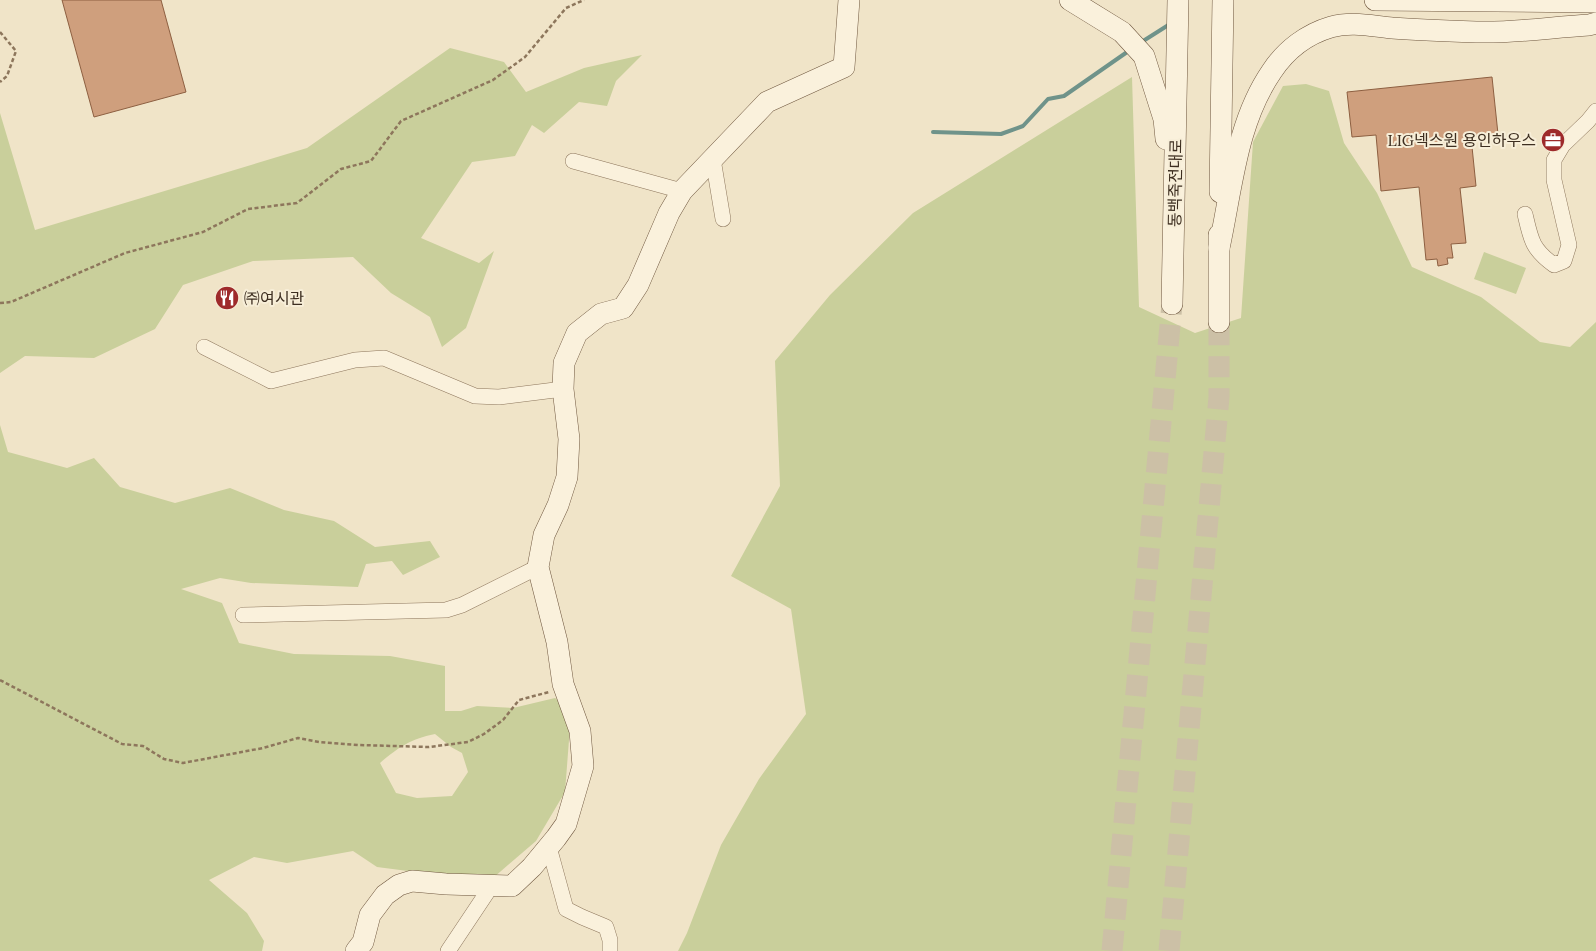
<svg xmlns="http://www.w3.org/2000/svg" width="1596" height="951" font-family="Lora,'Noto Sans KR',serif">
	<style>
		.green { fill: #c9cf9b; fill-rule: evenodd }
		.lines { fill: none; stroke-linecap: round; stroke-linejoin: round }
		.stream { stroke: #6f938a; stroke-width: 4 }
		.building { fill: #cf9f7d; stroke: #8d5f41 }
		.secondary-tunnel { stroke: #ccc0a6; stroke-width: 21; stroke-dasharray: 21 11; stroke-linecap: butt }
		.street-casing { stroke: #8d765c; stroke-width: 16 }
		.secondary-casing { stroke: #6f573f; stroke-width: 22 }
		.path { stroke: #8d765c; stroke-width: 2.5; stroke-dasharray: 4 2.5; stroke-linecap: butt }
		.street { stroke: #faf1dc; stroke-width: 15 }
		.secondary { stroke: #faf1dc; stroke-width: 21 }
		.labels { text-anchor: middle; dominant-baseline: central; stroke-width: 4; stroke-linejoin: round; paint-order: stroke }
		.poi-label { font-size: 16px; fill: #3d2e20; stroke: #f7eed8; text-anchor: end }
		.street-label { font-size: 16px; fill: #3d2e20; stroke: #f7eed8 }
	</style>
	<rect width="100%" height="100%" fill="#f0e4c8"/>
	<!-- green -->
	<g class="green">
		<polygon points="450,48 504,62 526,92 584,68 642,55 616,81 607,106 579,102 544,133 532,125 515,156 472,162 421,238 479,263 494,251 466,328 442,347 430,317 391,293 353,257 253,261 183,285 155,329 94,358 25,356 0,373 0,113 35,230 307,148"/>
		<polygon points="1132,77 1139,307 1195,333 1241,318 1253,142 1283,86 1306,84 1329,91 1344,143 1377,193 1412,267 1481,297 1540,342 1570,347 1596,322 1596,951 678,951 687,933 721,845 759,779 806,714 791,609 731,576 780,486 775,361 830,295 913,213"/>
		<polygon points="1484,252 1526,268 1516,294 1474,279"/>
		<path d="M0,425L8,452L67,468L94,458L120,487L175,503L230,488L284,510L334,521L375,547L430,541L440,557L403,575L392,561L366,564L358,587L251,583L220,578L181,589L222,603L239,643L294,654L390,656L445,666V711H461L477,706L513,708L555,698L564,705L570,727L565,792L536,841L493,878H462L377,867L353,851L287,863L254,857L209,880L247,913L264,941L262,951H0ZM435,734L451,747L462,753L468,772L452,796L417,798L396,793L380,763C399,747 410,739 435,734Z"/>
	</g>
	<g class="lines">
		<!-- stream -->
		<g class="stream">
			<polyline points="1140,43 1170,24"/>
			<polyline points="933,132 1001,134 1023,126 1048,99 1064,96 1130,50"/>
		</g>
	</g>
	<!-- building -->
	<g class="building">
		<polygon points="62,0 161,0 186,92 94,117"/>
		<polygon points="1492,77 1498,134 1471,137 1476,186 1460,188 1466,243 1451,244 1453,258 1447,258 1448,264 1438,266 1437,259 1426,260 1419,187 1381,191 1376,135 1352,137 1347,92"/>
	</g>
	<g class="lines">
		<!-- secondary-tunnel -->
		<g class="secondary-tunnel">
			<polyline points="1112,951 1172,304"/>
			<polyline points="1169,951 1219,397 1219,322"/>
		</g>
		<!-- street casing -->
		<g class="street-casing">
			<g id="street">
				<polyline points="713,159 723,219"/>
				<polyline points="573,161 682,191"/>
				<path d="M1525,214C1531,240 1532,249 1554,265L1564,261L1569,245L1554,180V160L1563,145L1588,121L1596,111"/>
				<polyline points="204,347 271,381 355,360 384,358 475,396 499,397 563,389"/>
				<polyline points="243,615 446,610 462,605 538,567"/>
				<polyline points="549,847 566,909 582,917 606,927 610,940 610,951"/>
				<polyline points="448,951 492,885"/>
			</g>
		</g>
		<!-- secondary casing -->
		<g class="secondary-casing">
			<g id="secondary">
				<polyline points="1070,0 1122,32 1144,56 1164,119 1166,139"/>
				<polyline points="1375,0 1596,2"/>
				<polyline points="1220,192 1223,0"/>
				<polyline points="1219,235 1219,322"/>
				<path d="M1219,248C1232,189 1236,123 1272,71C1286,50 1307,34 1331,27C1352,21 1371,26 1392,28C1420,30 1450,31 1479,32C1515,33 1553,27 1589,25L1596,23"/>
				<polyline points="1172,304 1178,0"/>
				<polyline points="356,951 363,942 370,915 385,895 399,885 412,881 446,884 512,886 532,867 556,838 566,824 583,766 580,731 563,684 557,642 538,567 544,535 558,505 567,477 569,439 563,389 564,363 577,333 601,314 623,308 638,285 669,213 682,191 767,102 844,67 849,0"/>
			</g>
		</g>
		<!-- path -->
		<g class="path">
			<polyline points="0,32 16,51 7,76 0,82"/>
			<polyline points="0,303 11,302 125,253 203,232 248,209 297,203 341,169 371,161 401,121 493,80 525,57 566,8 584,0"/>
			<polyline points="0,680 122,744 143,746 164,759 183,763 263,748 298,738 319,742 358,745 429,747 468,742 484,734 503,720 519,700 549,692"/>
		</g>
		<!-- street -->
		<use href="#street" class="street"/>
		<!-- secondary -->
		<use href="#secondary" class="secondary"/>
	</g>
	<!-- icons -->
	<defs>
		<g id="office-disc" transform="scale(1.25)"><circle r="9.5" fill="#9e2a2b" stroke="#f7eed8"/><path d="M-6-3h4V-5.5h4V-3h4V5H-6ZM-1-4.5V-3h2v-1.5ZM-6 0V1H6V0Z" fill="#fff"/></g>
		<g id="restaurant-disc" transform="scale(1.25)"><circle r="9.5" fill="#9e2a2b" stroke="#f7eed8"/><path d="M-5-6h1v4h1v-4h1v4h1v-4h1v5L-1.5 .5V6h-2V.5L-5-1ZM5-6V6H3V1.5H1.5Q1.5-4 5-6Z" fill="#fff"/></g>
	</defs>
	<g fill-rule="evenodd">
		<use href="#office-disc" x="1553" y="140"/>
		<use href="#restaurant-disc" x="227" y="298"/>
	</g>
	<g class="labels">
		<!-- poi labels -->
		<g class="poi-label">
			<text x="1536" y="140">LIG넥스원 용인하우스</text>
			<text x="244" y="298" text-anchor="start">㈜여시관</text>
		</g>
		<!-- street labels -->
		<g class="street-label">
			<text transform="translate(1175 183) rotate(-89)">동백죽전대로</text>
		</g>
	</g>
</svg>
